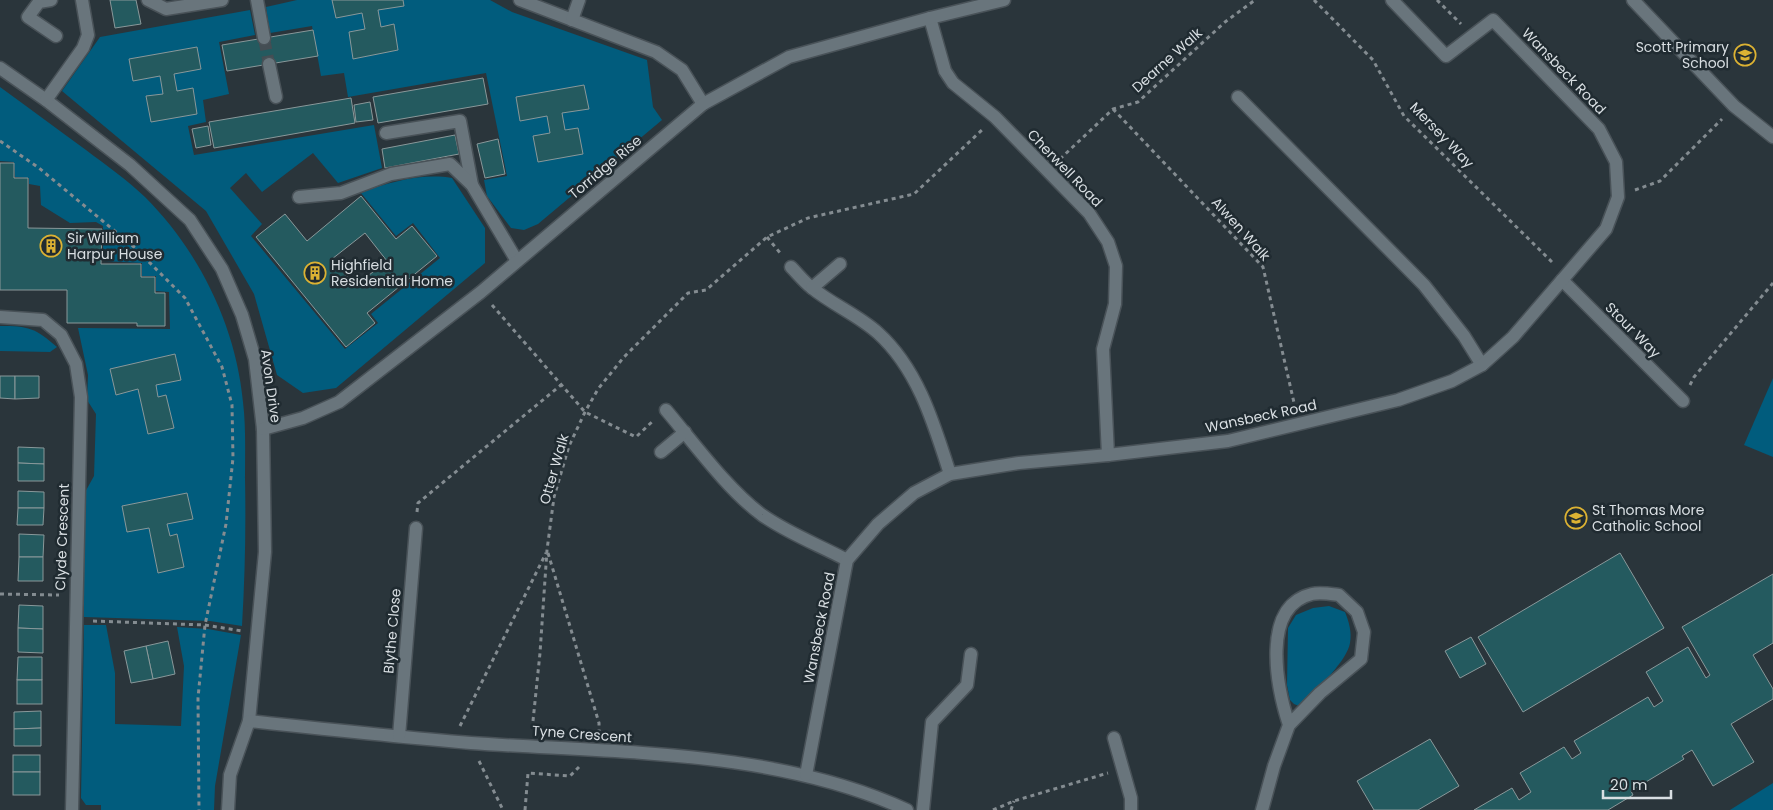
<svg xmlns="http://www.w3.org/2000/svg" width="1773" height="810" font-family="Poppins,sans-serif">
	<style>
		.green { fill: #015c7d }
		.building { fill: #245a5f; stroke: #89989a; fill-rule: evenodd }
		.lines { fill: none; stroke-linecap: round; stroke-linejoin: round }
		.minor-tunnel { stroke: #444e54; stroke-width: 12; stroke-dasharray: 12 6; stroke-linecap: butt }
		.minor-casing { stroke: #495258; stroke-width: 15 }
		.path { stroke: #848c91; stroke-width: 3; stroke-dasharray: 4 4; stroke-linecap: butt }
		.minor { stroke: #69757c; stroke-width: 12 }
		.labels { text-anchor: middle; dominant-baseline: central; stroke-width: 5; stroke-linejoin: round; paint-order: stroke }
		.poi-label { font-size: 14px; fill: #d8dee2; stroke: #202b31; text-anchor: start }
		.street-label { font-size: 14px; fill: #d8dee2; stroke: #202b31 }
	</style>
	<rect width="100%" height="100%" fill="#2a353b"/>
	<!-- green -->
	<g class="green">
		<polygon points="297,0 490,0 512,12 647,60 653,107 662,120 538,224 524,230 511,228 487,196 484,180 507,176 486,73 348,97 344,73 321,76 312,26 270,33 266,7"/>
		<path d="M250,10L255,35L219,42L229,94L203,100L206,122L188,126L194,155L374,125L382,168L338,183L313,153L262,192L246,173L230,188L262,224L251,236L345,349L378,323L371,314L440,258L413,223L396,236L361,193C389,182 422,173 452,178L485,228V263L336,388L303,393L277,375L254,294L206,211L62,91L100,37Z"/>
		<path d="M0,87C29,108 57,129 86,150C106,165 127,180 145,197C199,251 236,326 243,402C246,427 245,453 245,478C246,527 245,576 242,626L210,621L84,617V494L94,476L96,414L87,400L88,375L78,328L170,329L169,292L156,291V276H142V263L103,261V226L96,222L70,223L41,205L40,186L29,184V178L15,177L14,162L0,161Z"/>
		<path d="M0,326C29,326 35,328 57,347L50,352L0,351Z"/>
		<polygon points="1773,378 1773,457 1744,445"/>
		<path d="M1329,606L1345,612C1349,622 1352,632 1350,643C1347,661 1318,687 1306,702L1299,706L1294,704L1290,700L1287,685L1288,628L1296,615L1313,608Z"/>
		<polygon points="84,625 106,625 115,673 115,724 181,726 184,666 177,627 208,629 241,635 215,786 214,810 101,810 101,805 86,805 81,798"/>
		<polygon points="1773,783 1773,810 1730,810"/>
	</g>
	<!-- building -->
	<g class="building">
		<polygon points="110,0 136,0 141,24 115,28"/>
		<polygon points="332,0 403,0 404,6 378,10 381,27 394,24 398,50 353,59 349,32 365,29 362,13 336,18"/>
		<polygon points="313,30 318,56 227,71 222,45"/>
		<polygon points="197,47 201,69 174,74 177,91 193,88 197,114 151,122 146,96 163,94 160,76 133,81 129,59"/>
		<polygon points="483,78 488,104 378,123 373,97"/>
		<polygon points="584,85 589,109 562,113 565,130 578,128 583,154 538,162 533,136 550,133 547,116 520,121 516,97"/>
		<polygon points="351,98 355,123 214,148 209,122"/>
		<polygon points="370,102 373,120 356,122 354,105"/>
		<polygon points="208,126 211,145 196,148 192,129"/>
		<polygon points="455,135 459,154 385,168 382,149"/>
		<polygon points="498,139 505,174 485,178 477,144"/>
		<polygon points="0,163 14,163 14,178 28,178 28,228 102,229 101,264 141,264 141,277 155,277 155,293 165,293 165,326 137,326 137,323 67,323 67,290 0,290"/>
		<path d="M361,196L396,239L412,226L437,256L367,313L375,323L346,347L256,237L285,214L307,241ZM365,233L387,261L355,286L332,259Z"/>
		<polygon points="175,354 181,380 156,385 158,397 166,395 174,428 148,434 138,389 116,395 110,369"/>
		<polygon points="0,376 15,376 15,399 0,398"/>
		<polygon points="15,376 39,376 39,398 15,399"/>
		<polygon points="18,447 44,448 44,464 18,463"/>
		<polygon points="18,463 44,464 44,481 18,481"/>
		<polygon points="18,491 44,492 44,508 18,508"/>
		<polygon points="187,493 193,519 167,524 170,536 177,534 184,567 158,573 149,528 127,532 122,506"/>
		<polygon points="18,508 44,508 43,525 17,525"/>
		<polygon points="19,534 44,535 43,557 19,557"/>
		<polygon points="1620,553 1664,628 1523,712 1478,637"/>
		<polygon points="19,557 43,557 43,581 18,581"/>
		<polygon points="1773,574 1773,643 1753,655 1773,689 1773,699 1731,724 1754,762 1713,786 1692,750 1682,756 1684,759 1631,791 1633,795 1608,810 1474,810 1512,788 1519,800 1531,792 1520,773 1564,747 1572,759 1581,753 1574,741 1648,697 1654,707 1663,701 1646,672 1688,647 1706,678 1710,675 1682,627"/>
		<polygon points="19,605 43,606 43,629 18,628"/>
		<polygon points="18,628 43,629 43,653 18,652"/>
		<polygon points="1471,637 1486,664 1460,678 1445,651"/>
		<polygon points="168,641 175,674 153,679 146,646"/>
		<polygon points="146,646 153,679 131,683 124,651"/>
		<polygon points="18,657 42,657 42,680 17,680"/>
		<rect x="17" y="680" width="25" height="24"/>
		<polygon points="41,711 41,728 14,729 14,712"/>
		<polygon points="41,728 41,746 14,746 14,729"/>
		<polygon points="1430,739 1459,786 1418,810 1374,810 1357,781"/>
		<rect x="13" y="755" width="27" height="17"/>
		<rect x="13" y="772" width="27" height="23"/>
	</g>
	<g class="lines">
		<!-- minor-tunnel -->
		<polyline class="minor-tunnel" points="264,38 269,64"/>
		<!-- minor casing -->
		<g class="minor-casing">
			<g id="minor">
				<polyline points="51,0 39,2 28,17 56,36"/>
				<polyline points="148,0 166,9 222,0"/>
				<polyline points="257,0 264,38"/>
				<polyline points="520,0 656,52 682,70 703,104"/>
				<polyline points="1633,0 1734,106 1773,137"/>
				<polyline points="930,18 945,71 953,83 995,117 1089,213 1108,242 1116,266 1115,304 1103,349 1108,455"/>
				<polyline points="572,20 579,0"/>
				<polyline points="269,64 276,97"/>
				<polyline points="0,68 46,100 130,165 190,220 222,269 242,315 255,359 263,429 265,552 249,721 230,775 228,810"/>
				<polyline points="1238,97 1424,285 1464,336 1482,365"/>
				<polyline points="46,100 83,48 88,35 82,0"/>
				<polyline points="386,133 460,121 472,185"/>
				<polyline points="299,197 341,193 391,174 450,164 472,185 517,261"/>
				<path d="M791,267C798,274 804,282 812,288C833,305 858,315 878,333C918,369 934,424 950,474"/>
				<polyline points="1562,280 1683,401"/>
				<polyline points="812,288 840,264"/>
				<polyline points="0,317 43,320 61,335 76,364 81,397 72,810"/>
				<path d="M666,410C694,443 727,489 762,515C789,534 819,545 847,560"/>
				<polyline points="263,429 303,418 339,402 481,292 703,104 789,57 930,18 1004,0"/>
				<polyline points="661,452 685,432"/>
				<path d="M249,721C323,729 397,737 471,743C614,753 775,749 907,810"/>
				<polyline points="399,736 416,528"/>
				<polyline points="1114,738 1131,798 1131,810"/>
				<polyline points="806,775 847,560 878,524 914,493 950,474 1019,463 1108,455 1228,441 1398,400 1452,381 1482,365 1513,337 1606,229 1618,197 1616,162 1599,129 1493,20 1446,56 1392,0"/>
				<polyline points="923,810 932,722 967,685 971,654"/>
				<path d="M1262,810L1274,766L1289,725L1320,693L1361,659L1364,632L1357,612L1339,595C1331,594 1320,592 1312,594C1260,606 1277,688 1289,725"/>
			</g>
		</g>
		<!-- path -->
		<g class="path">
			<polyline points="1314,0 1373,60 1404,116 1553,263"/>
			<polyline points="1437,0 1461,24"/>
			<polyline points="1113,109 1263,267 1295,407"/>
			<polyline points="0,141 39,168 134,247 185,298 222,367 232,405 233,458 226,524 205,625 198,698 199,810"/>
			<polyline points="1060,159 1113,109 1138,102 1225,22 1255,0"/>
			<polyline points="1635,190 1660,181 1722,119"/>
			<polyline points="767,237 781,254"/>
			<polyline points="492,305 585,412 636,437 654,420"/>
			<polyline points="1690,385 1694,377 1773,283"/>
			<polyline points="417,512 418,503 561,385"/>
			<polyline points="548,553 599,723 599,734"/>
			<polyline points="0,594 59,595"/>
			<polyline points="93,621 205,625 242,631"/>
			<polyline points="533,721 540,653 547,550 554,497 569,446 585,412 598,389 624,357 688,293 706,290 767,237 808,218 914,194 983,129"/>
			<polyline points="460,726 546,553"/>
			<polyline points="479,761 503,810"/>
			<polyline points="525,810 528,773 570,776 579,767"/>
			<polyline points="993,810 1014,801 1108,773"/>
			<polyline points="1011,810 1014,801"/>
		</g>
		<!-- minor -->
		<use href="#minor" class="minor"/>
	</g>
	<!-- icons -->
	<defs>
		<g id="school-ring" transform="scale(1.125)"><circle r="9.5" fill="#202b31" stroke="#dcb233" stroke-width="1.5"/><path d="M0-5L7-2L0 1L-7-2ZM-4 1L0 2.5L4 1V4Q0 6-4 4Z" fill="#dcb233"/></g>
		<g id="building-ring" transform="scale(1.125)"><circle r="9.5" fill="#202b31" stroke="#dcb233" stroke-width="1.5"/><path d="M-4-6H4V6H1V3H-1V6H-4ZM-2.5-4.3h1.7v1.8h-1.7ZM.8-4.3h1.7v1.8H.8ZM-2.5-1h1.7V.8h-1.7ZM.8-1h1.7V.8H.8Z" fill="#dcb233"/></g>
	</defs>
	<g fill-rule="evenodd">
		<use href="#school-ring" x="1745" y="55"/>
		<use href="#building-ring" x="51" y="246"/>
		<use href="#building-ring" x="315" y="273"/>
		<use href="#school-ring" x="1576" y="518"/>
	</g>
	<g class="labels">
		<!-- poi labels -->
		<g class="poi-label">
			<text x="1729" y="47" text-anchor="end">Scott Primary<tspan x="1729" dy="16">School</tspan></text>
			<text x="67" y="238">Sir William<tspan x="67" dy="16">Harpur House</tspan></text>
			<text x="331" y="265">Highfield<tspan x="331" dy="16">Residential Home</tspan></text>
			<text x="1592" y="510">St Thomas More<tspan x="1592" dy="16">Catholic School</tspan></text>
		</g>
		<!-- street labels -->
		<g class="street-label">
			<text transform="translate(1167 60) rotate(-42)">Dearne Walk</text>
			<text transform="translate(1564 71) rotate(46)">Wansbeck Road</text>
			<text transform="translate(1442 135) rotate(46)">Mersey Way</text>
			<text transform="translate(605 167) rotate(-40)">Torridge Rise</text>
			<text transform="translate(1065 168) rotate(46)">Cherwell Road</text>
			<text transform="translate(1241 229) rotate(48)">Alwen Walk</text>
			<text transform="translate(1633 330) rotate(45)">Stour Way</text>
			<text transform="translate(271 386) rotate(82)">Avon Drive</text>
			<text transform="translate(1261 416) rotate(-12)">Wansbeck Road</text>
			<text transform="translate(554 469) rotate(-74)">Otter Walk</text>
			<text transform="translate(62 537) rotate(-88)">Clyde Crescent</text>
			<text transform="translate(819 628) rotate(-79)">Wansbeck Road</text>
			<text transform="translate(392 631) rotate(-85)">Blythe Close</text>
			<text transform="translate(582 734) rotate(4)">Tyne Crescent</text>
		</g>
	</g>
	<!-- scale -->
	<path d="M1603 790v8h68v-8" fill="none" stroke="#d8dee2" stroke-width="2.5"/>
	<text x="1610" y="790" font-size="15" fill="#d8dee2" stroke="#202b31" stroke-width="4" paint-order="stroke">20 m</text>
</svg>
